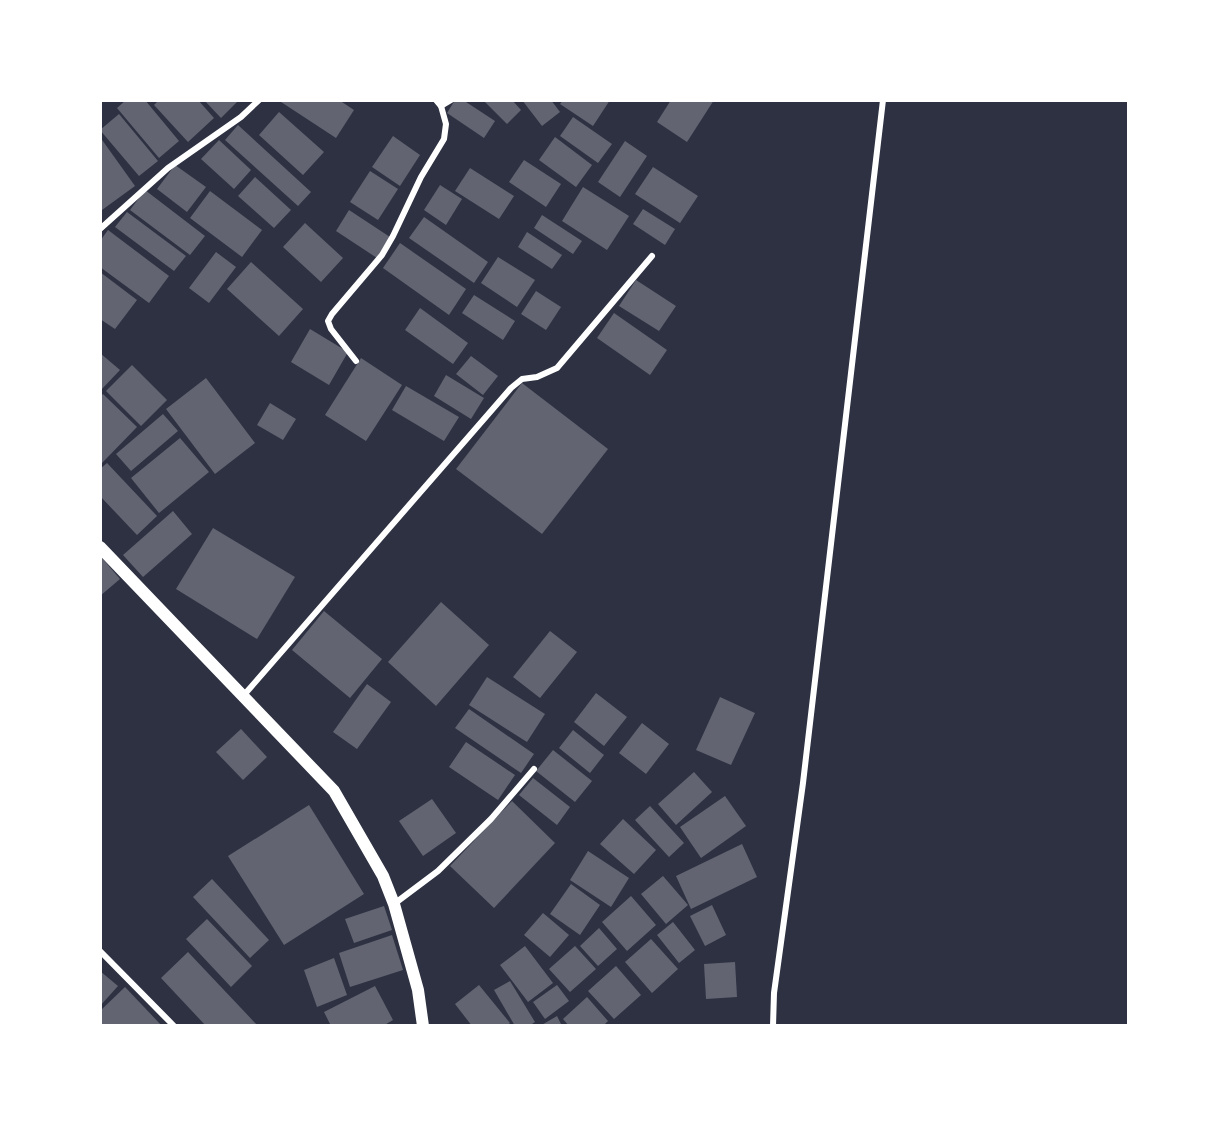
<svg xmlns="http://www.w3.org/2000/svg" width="1229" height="1126" font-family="'Public Sans',sans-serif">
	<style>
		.building { fill: #626471 }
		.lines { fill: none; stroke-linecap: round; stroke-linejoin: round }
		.minor { stroke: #fff; stroke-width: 6 }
		.secondary { stroke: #fff; stroke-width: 12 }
	</style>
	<rect width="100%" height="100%" fill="#2d3142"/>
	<!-- building -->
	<g class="building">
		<polygon points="126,100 145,100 179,141 159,158 117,108"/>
		<polygon points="159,100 198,100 214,118 188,142 154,105"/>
		<polygon points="204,100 239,100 221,118"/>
		<polygon points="278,100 339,100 354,110 336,138"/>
		<polygon points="455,100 463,100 495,121 484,138 447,113"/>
		<polygon points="483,100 512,100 521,110 507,124"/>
		<polygon points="522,100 551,100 560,112 542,126"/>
		<polygon points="563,100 610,100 593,126 560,104"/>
		<polygon points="671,100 714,100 687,142 657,122"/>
		<polygon points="279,112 324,152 303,175 259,135"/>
		<polygon points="119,114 158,161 139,176 100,130"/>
		<polygon points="573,117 612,144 598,163 560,136"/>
		<polygon points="238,125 311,192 298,206 225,140"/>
		<polygon points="393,136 420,155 400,186 372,167"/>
		<polygon points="100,137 135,186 102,210 100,207"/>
		<polygon points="555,137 592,165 576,187 539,160"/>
		<polygon points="219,140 251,170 234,189 201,159"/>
		<polygon points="625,141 647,156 620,197 598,182"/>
		<polygon points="524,160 561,184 546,207 509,182"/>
		<polygon points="175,165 206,187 187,212 157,189"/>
		<polygon points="653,167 698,196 680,223 635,194"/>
		<polygon points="470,168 514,196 499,219 455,191"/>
		<polygon points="370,171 398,189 378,220 350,202"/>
		<polygon points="255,177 291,210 274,228 238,196"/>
		<polygon points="440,185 462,199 446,225 424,210"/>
		<polygon points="583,187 629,216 607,250 562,221"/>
		<polygon points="145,190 205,236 190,255 130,210"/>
		<polygon points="210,191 262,230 242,257 190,218"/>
		<polygon points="643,209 675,229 665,245 633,224"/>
		<polygon points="349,210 390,237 377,258 336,231"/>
		<polygon points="127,212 186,256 174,271 115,227"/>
		<polygon points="542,215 582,241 573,254 534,228"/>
		<polygon points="424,217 488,262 474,283 409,238"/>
		<polygon points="305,223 343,258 321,282 283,247"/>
		<polygon points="108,230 169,276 149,303 100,267 100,241"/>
		<polygon points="527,232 562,255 552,269 518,247"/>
		<polygon points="400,243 466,289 449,315 383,268"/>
		<polygon points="216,252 236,267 209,303 189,288"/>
		<polygon points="498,257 535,280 517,307 481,283"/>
		<polygon points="251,262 303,309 279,336 227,289"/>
		<polygon points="100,272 137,300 115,329 100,319"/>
		<polygon points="636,280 676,306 659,331 619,306"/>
		<polygon points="536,291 561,307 546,330 521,314"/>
		<polygon points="474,295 515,321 503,340 462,313"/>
		<polygon points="420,308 468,343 453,364 405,330"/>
		<polygon points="614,313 667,350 650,375 597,338"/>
		<polygon points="310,329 348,352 329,385 291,362"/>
		<polygon points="100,353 120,370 100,391"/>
		<polygon points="471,356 498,376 483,395 456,374"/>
		<polygon points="361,358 402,385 366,441 325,415"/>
		<polygon points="132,365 167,400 141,426 106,391"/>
		<polygon points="446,375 484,398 471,419 434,396"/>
		<polygon points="206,378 255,443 215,474 166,409"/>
		<polygon points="522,383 608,449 542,534 456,469"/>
		<polygon points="406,386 459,417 444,441 392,410"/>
		<polygon points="103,394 137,427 102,463 100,462 100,397"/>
		<polygon points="270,403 296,419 283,440 257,425"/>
		<polygon points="163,414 178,431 131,471 116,454"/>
		<polygon points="180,438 209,472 159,513 131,478"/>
		<polygon points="107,463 157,516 137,535 100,496 100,469"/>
		<polygon points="173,511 192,534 143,577 123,555"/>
		<polygon points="213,528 295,577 257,639 176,589"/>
		<polygon points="102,558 120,579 100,596 100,559"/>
		<polygon points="441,602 489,645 436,706 388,662"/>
		<polygon points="324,611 382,659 350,698 292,650"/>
		<polygon points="550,631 577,652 540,698 513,677"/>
		<polygon points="487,677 545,714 527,742 469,705"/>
		<polygon points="367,684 391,702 357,749 333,732"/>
		<polygon points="596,693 627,717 604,746 574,722"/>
		<polygon points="720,697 755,713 731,765 696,750"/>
		<polygon points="469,709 534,754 521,773 455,728"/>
		<polygon points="642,723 669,744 646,774 619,753"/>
		<polygon points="241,729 267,757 243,780 216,752"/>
		<polygon points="573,730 604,755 590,773 559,748"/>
		<polygon points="466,742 515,775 498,800 449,767"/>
		<polygon points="553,750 592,781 575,802 536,771"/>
		<polygon points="694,772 712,792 676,825 658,804"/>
		<polygon points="533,778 570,807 557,825 519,795"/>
		<polygon points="725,796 746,826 701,858 680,827"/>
		<polygon points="432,799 456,833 423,856 399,821"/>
		<polygon points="512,801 555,843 494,908 450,866"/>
		<polygon points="309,805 364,894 284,945 228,856"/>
		<polygon points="650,806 684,843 669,857 635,820"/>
		<polygon points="623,819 656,850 634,874 600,844"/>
		<polygon points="742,844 757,877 691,909 676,876"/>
		<polygon points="588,851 629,878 611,907 570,880"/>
		<polygon points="663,876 688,905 666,924 641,894"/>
		<polygon points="212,879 269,940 250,958 193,897"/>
		<polygon points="571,884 600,905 580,935 550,914"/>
		<polygon points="631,896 656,925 627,951 602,922"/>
		<polygon points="712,905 726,935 705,946 690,916"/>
		<polygon points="384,906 392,930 354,943 345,919"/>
		<polygon points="543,913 569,935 550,957 524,935"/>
		<polygon points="207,919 252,966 231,987 186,939"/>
		<polygon points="673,922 695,950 679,963 657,935"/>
		<polygon points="599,928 617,949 598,966 580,946"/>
		<polygon points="392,935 403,970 350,987 339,953"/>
		<polygon points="651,939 678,969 652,993 625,962"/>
		<polygon points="525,946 553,983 528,1002 500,965"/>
		<polygon points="575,946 596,969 570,992 549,969"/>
		<polygon points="188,952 258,1026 206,1026 161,978"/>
		<polygon points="334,958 347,995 317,1007 304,970"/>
		<polygon points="735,962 737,997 706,999 704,964"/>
		<polygon points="616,966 641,995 614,1019 588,991"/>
		<polygon points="100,971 118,986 100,1006"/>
		<polygon points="510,981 535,1022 529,1026 515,1026 494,990"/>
		<polygon points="479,985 510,1023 507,1026 472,1026 455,1004"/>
		<polygon points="557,985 569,1001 545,1019 533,1002"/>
		<polygon points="375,986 393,1020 383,1026 331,1026 324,1012"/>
		<polygon points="125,987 162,1026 100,1026 100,1011"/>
		<polygon points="587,997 608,1021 603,1026 569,1026 563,1019"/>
		<polygon points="557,1016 562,1026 540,1026"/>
	</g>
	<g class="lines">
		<!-- minor -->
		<g class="minor">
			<polyline points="441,106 451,100"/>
			<polyline points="100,229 168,168 241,117 259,100"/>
			<polyline points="356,361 331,329 328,321 332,314 382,255 393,236 421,177 444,139 446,124 441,106 436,100"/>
			<polyline points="244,695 511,388 522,379 537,377 557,368 652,256"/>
			<polyline points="394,904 438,871 491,819 534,769"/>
			<polyline points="100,951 174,1026"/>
			<polyline points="773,1026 774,993 803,783 883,100"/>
		</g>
		<!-- secondary -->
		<polyline class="secondary" points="100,547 334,791 383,876 394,904 418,990 423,1026"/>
	</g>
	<!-- border -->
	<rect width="1229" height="1126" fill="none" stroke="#ffffff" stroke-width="204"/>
</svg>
